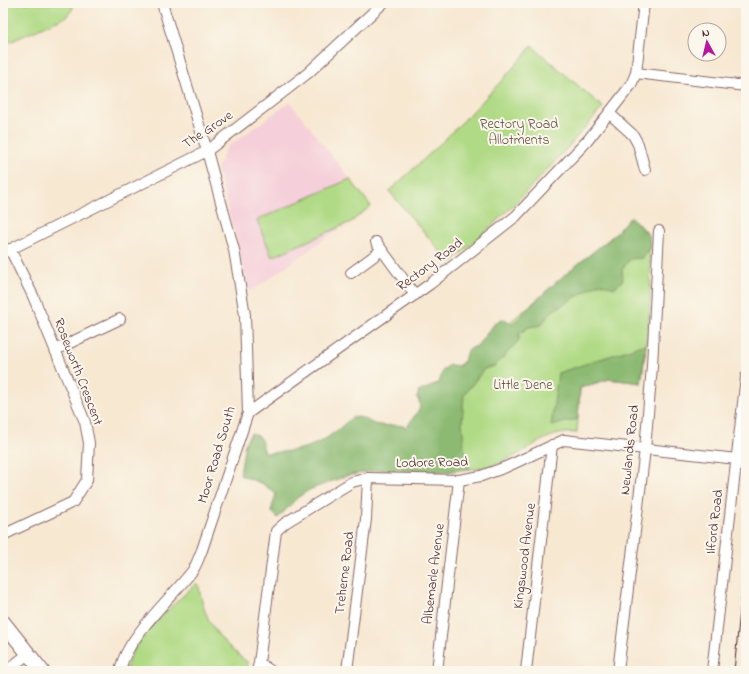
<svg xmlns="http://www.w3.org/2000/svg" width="749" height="674" font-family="'Indie Flower',sans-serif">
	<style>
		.built { fill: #f5cfd9 }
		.green { fill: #b0da85; stroke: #7d7c58 }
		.forest { fill: #8cba72; stroke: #6b6c4e }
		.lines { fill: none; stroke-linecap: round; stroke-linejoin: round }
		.street-casing { stroke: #876565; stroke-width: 12 }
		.secondary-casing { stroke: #876565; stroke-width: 16 }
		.street { stroke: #fff; stroke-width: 10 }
		.secondary { stroke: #fff; stroke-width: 14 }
		.tram { stroke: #4a1f2b; stroke-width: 1 }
		.labels { text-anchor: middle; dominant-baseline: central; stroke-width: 4; stroke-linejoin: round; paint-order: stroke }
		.park-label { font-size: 14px; fill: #644e42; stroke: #fbf7ec }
		.street-label { font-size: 14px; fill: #4a1f2b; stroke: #fbf7ec }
	</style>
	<rect width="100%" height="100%" fill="#fbf7ec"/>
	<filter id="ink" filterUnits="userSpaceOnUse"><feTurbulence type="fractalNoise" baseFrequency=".025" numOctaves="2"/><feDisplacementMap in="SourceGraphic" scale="8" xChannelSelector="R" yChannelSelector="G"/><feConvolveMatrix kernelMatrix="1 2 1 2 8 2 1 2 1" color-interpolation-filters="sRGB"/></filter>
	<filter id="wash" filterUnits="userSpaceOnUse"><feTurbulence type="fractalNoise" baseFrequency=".012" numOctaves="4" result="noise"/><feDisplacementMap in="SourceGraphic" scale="16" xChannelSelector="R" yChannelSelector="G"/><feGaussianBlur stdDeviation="0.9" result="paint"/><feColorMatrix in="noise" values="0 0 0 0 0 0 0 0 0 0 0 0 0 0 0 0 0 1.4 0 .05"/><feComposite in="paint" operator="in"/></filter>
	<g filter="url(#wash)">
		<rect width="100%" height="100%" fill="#f7e8d2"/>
		<!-- built -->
		<polygon class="built" points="290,102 371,206 250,292 217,169 226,148"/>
		<!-- green -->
		<g class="green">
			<polygon points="3,3 74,3 72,10 66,17 3,45"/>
			<path d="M532,46L603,107C555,163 506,216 450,263L389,191C440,146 488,98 532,46Z"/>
			<polygon points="350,179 371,206 351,222 272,257 257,220"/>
			<path d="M633,219L646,231C656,280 648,334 641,383L609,379L580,388L577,433C549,430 532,448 509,459C493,467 473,470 455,470L444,436L416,397L441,380Z"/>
			<path d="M196,583L199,587C205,625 220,640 248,663L247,671H125C135,635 171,609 196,583Z"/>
		</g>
		<!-- forest -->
		<g class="forest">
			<path d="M631,217L649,236L650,247L642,258L630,259L622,269L623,280L614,288L600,283L552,311L541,325L529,327L519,334V340L495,366L484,369L464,395L462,422L464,447L470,468L447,472L378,470L346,476L309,490L297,498L278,518L271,511L276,494L263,484L240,475L245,443L251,433L260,437L265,453C306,451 322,446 352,417C368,416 368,424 379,425C390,427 393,423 407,427L420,408L418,392L439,383L443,370L449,365L460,366L464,362L466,353L469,349L477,346L496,322L505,319L513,325C543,290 577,265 612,237C619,231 623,223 631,217Z"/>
			<polygon points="646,344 641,383 609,379 580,388 578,419 551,426 558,373"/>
		</g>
	</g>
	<g filter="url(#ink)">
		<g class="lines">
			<!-- street casing -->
			<g class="street-casing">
				<g id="street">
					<polyline points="636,73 746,86"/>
					<polyline points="610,114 633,135 638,144 645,170"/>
					<polyline points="376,242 415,295"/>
					<polyline points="3,253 207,151 308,73 383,3"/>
					<polyline points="351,273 382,250"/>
					<polyline points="55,350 120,319"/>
					<polyline points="248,413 430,284 516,216 588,140 631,85 636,73 644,3"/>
					<polyline points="3,535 73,502 87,480 89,443 85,422 33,296 10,249"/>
					<polyline points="259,663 271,671"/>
					<polyline points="6,671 28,654"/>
					<path d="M120,671C126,637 172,598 193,570C197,564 199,557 202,550L248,413L245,315L234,250L207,151L162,3"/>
					<polyline points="257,671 259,663 276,531 285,523 352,482 368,478 459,480 481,476 506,467 564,440 737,459"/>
					<polyline points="347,671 366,519 368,478"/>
					<polyline points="437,671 459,480"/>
					<polyline points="526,671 552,445"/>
					<polyline points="618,671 645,449 652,366 659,231"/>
					<polyline points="712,671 746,377"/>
				</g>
			</g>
			<!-- secondary casing -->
			<g class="secondary-casing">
				<polyline id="secondary" points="3,622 42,671"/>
			</g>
			<!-- street -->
			<use href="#street" class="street"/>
			<!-- secondary -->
			<use href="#secondary" class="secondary"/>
			<!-- tram -->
			<polyline class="tram" points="734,671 746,552"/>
		</g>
	</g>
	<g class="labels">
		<!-- park labels -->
		<g class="park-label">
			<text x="519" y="124">Rectory Road<tspan x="519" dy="16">Allotments</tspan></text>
			<text x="523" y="385">Little Dene</text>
		</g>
		<!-- street labels -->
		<g class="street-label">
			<text transform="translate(208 130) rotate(-34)">The Grove</text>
			<text transform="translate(430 265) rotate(-37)">Rectory Road</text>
			<text transform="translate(78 372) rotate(69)">Roseworth Crescent</text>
			<text transform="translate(630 450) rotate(-84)">Newlands Road</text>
			<text transform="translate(217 455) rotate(-73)">Moor Road South</text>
			<text transform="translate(432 463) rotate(-1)">Lodore Road</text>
			<text transform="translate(715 522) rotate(-83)">Ilford Road</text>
			<text transform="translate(525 556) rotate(-83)">Kingswood Avenue</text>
			<text transform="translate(345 573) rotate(-83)">Treherne Road</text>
			<text transform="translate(434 574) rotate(-83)">Albemarle Avenue</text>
		</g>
	</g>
	<!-- margin -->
	<rect width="749" height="674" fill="none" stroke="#fbf7ec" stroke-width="16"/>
	<!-- north arrow -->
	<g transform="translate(707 42) rotate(352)"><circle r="19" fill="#fbf7ec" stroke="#b4a19f"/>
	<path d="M0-3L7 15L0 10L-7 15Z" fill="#b5179e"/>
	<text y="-6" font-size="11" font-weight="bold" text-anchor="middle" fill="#4a1f2b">N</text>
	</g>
</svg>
